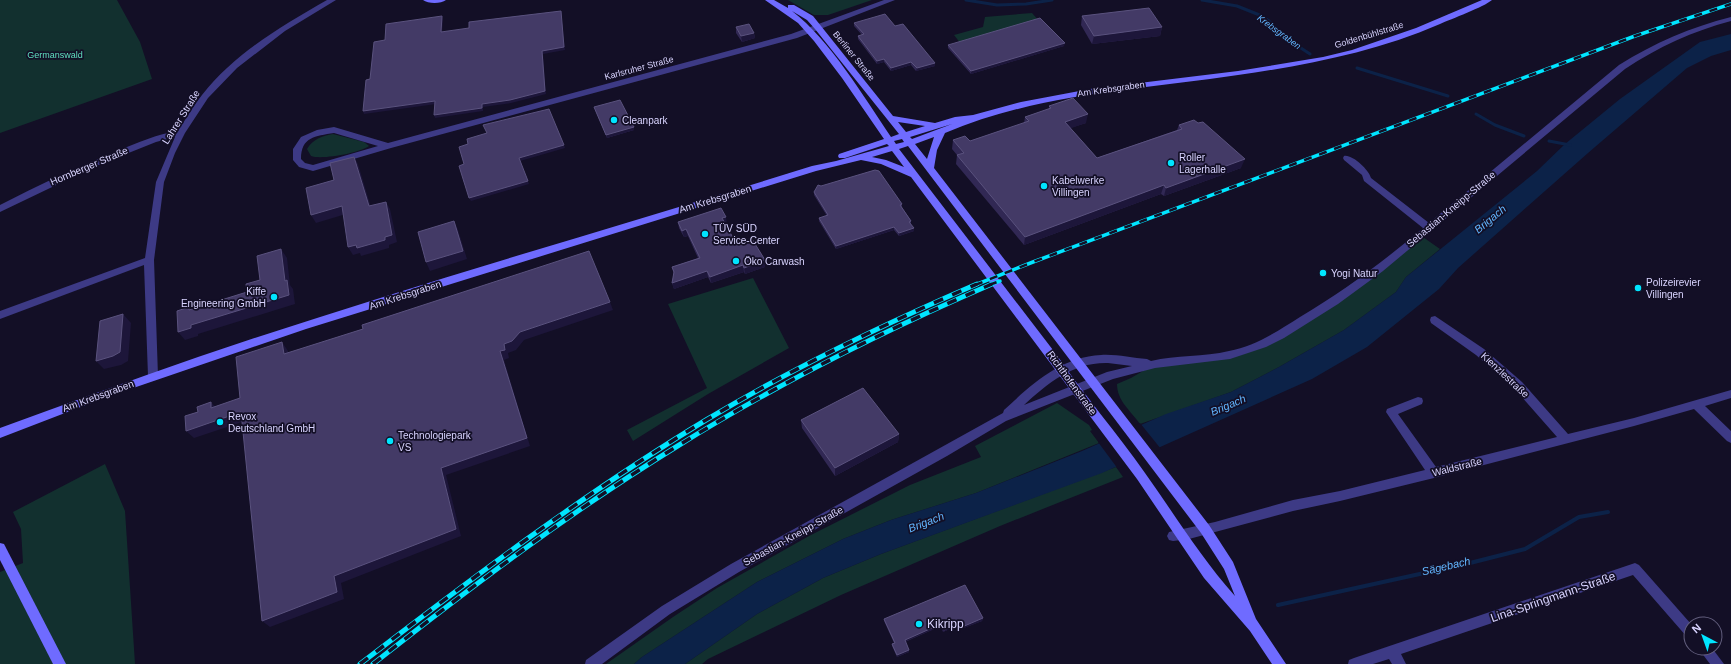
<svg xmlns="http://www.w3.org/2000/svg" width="1731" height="664" font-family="Helvetica,sans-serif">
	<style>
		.green { fill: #12302f }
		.water { fill: #0c2248 }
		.pier { fill: #130f26 }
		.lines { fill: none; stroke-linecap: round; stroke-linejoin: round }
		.stream-far1 { stroke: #0c2248; stroke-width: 3 }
		.stream { stroke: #0c2248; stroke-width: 4 }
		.street { fill: #3d3a85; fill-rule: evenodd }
		.secondary { fill: #6f6bff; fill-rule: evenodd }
		.rail-far1-casing { stroke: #00e5ff; stroke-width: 3.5 }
		.rail-casing { stroke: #00e5ff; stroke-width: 5 }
		.rail-far1 { stroke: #130f26; stroke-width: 2.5; stroke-dasharray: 8; stroke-linecap: butt }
		.rail { stroke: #130f26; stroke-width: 3.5; stroke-dasharray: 10; stroke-linecap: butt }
		.wall { fill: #312854 }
		.shaded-wall { fill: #1d163a }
		.building { fill: #433a66; stroke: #5a527e }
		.poi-dot { fill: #00e5ff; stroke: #130f26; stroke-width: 1.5 }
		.labels { text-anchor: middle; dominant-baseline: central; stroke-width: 3.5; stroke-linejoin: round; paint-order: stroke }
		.far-water-label { font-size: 9px; font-style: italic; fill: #62b6ff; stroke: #130f26 }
		.far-street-label { font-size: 9px; fill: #d9d4ff; stroke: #130f26 }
		.far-park-label { font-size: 9px; fill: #5fe0c0; stroke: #130f26 }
		.street-label { font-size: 10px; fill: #d9d4ff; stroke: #130f26 }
		.poi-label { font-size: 10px; fill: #d9d4ff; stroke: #130f26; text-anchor: start }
		.water-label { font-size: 11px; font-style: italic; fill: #62b6ff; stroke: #130f26 }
		.near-street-label { font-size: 12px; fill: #d9d4ff; stroke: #130f26 }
		.near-poi-label { font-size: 12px; fill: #d9d4ff; stroke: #130f26; text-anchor: start }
	</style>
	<rect width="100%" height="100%" fill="#130f26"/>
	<!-- green -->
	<g class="green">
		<polygon points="0,0 117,0 140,42 152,79 0,133"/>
		<polygon points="788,0 872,0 828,15 814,15"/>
		<polygon points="1032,13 1039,21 961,44 954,35 983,27 985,17"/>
		<path d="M333,134L364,142L369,146C360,153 321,160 311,156L307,149C313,139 322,136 333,134Z"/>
		<path d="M1420,235L1440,249L1406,277L1396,292L1344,330L1279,367L1231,392L1140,424C1131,411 1117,401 1117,384L1131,378L1155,364L1230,355L1280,335Z"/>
		<polygon points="753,278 789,348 708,394 633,441 627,430 707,388 668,304"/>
		<polygon points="1057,403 1089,425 1092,430 1090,431 1099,443 976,493 891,520 843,539 757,582 642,657 634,664 606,664 673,617 717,588 809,536 910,485 981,457 975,446"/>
		<polygon points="105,464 125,511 135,664 0,664 0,572 23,563 21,529 13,512"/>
		<polygon points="1116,467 1123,477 1000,526 841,595 708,659 702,664 685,664 757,614 823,578 881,554"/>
	</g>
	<!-- water -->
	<polygon class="water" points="1731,34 1731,50 1711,56 1687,68 1588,153 1458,268 1439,289 1367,347 1312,379 1102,473 881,554 823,578 757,614 685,664 634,664 642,657 757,582 843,539 891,520 976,493 1082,451 1166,414 1231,392 1279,367 1344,330 1396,292 1406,277 1537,171 1565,144 1620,99 1700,42"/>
	<!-- pier -->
	<polygon class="pier" points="1140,423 1161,449 1118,469 1098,442"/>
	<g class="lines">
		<!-- stream-far1 -->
		<g class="stream-far1">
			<polyline points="966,0 997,5 1026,4 1052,0"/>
			<polyline points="1202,0 1237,6 1262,16 1269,21 1284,37 1310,54"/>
			<polyline points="1357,68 1448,96"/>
			<polyline points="1476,114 1495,125 1524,136"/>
			<polyline points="1549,141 1570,145"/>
		</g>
		<!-- stream -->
		<polyline class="stream" points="1278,605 1470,563 1525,549 1579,517 1608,512"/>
		<!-- street -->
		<g class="street">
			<path d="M327,0H336L285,31L237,68L208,98L185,133L175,153L164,182L154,260L158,376L157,379L153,380L149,379L148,376L144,265L0,319V311L145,258L156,182L175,137L156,142L96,166L0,212V205C38,185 77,167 117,151C137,143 157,134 178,131C186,119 193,106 202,95C235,53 282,26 327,0Z"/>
			<path d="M884,0H895L797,38L391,148L313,171L299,167L293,160V149L301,137L317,130L334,127L388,143L791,34ZM334,133L378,146L313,165L305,163L301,159C301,137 315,136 334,133Z"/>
			<path d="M1731,17V21C1693,31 1658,47 1625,69L1383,271L1338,304L1284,338L1266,347L1230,359L1155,368L1113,379L1006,421L947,456L739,572L670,614L602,664H585L586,660L662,606L731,564L1003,413L1004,410C1032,384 1061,357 1101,355C1116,354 1132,358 1147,359L1151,361C1176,355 1204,357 1229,351C1255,346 1278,331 1300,317C1344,291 1384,261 1423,228L1364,181L1362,175L1344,160L1343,158L1344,156C1352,154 1369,170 1371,178L1429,223L1619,65C1654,43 1691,27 1731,17ZM1108,363L1132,366L1107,372L1024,405C1048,383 1073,362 1108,363Z"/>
			<polygon points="1435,316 1484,349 1522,382 1568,434 1634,418 1731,390 1731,398 1705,406 1731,431 1731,443 1727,441 1694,409 1634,426 1434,478 1340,501 1293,511 1189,539 1173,541 1169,540 1167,536 1169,532 1215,522 1293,500 1340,491 1425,470 1386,412 1387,409 1418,397 1422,398 1423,401 1422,404 1398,414 1436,467 1557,437 1514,388 1476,355 1431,323 1430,320 1431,317"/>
			<polygon points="1635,563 1639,565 1691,624 1691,639 1687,637 1633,575 1401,654 1406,664 1392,664 1389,659 1373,664 1348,664 1349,660 1354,658"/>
			<polygon points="1698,648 1712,648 1724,664 1710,664"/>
		</g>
		<!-- secondary -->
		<g class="secondary">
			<path d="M423,0H446C441,4 428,4 423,0Z"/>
			<path d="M765,0H774L788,8V5H794L813,16L893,116L935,123L955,117L973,115L1021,102L1090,89L1238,71L1323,57L1352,50L1416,28L1482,0H1492C1484,7 1451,19 1440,24C1375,52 1308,65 1238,75C1138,90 1040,93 945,133L937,150L934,168L1209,525L1233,562L1256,619L1286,664H1272L1250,631L1204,578L1137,479L911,177L881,164L861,160L816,171L306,329L104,398L0,438V428C66,404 131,380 198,357C401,288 607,230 812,166L836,161L889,146L887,144L845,158H839L838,156L839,154L884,139L842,78L814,41L798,23ZM792,11L807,20L815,29L899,134L891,137C864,97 830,40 792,11ZM898,122L925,126L906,132ZM952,124L912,139L910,137ZM934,137L927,159L915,144ZM902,139L904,142L896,144L894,141ZM908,146L1201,533L1224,569L1235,596C1201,558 1175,515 1145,473C1117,433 1084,395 1056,354L899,149ZM892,151L904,167L886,160L872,157Z"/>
			<polygon points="0,543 4,544 66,664 53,664 0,560"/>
		</g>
		<!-- rail-far1 casing -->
		<g class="rail-far1-casing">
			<g id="rail-far1">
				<polyline points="975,285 1033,262 1635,36 1731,4"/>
				<polyline points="989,285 1000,281"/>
			</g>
		</g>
		<!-- rail casing -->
		<g class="rail-casing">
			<g id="rail">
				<path d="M360,664C472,578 585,493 706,420C793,368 884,324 977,284"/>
				<path d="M373,664C471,587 570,512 676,447C777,384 883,331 992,284"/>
			</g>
		</g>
		<!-- rail-far1 -->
		<use href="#rail-far1" class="rail-far1"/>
		<!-- rail -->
		<use href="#rail" class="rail"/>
	</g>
	<!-- wall -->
	<g class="wall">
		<polygon points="1082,16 1162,27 1160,36 1092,44 1081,25"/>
		<polygon points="854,23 895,26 935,63 935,66 916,71 911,65 891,71 884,62 877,64 858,39 858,36 862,35 854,26"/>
		<polygon points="736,27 754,33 755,38 742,42 736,33"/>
		<polygon points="948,45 1064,46 971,74 948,48"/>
		<polygon points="1049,106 1086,123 1070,128 1097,158 1177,130 1179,125 1241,168 1164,196 1161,194 1024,245 956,164 957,155 952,149 953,140 970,141 1024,123 1025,117 1049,109"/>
		<polygon points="594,107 634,127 634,130 607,138"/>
		<polygon points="814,192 902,204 902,207 911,221 911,224 914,231 899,236 894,230 836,249 819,221 819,218 827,216 814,195"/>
		<polygon points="678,222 727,224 725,224 737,245 765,267 745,274 744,272 711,283 708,277 674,289 672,283 674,275 672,267 698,258 688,236 684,237 679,228"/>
		<polygon points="801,420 899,434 898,442 835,476 802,428"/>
		<polygon points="983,618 982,621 961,629 959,625 943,632 941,626 905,642 909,652 897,657 892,646 892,644 894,643 884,621 884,619"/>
	</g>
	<!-- shaded-wall -->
	<g class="shaded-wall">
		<polygon points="561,11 565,50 543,54 546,94 511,103 483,107 483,111 435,118 434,115 482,104"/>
		<polygon points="442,16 443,19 442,35 441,32"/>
		<polygon points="1162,27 1160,36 1092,44 1094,36"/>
		<polygon points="754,33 755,38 742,42 741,36"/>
		<polygon points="1065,43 1064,46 971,74 971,71"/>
		<polygon points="884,59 884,62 877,64 877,61"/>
		<polygon points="911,62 911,65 891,71 891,68"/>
		<polygon points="935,63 935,66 916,71 917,68"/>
		<polygon points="435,101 436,104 364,114 363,111"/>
		<polygon points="1088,114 1086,123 1063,131 1065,122"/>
		<polygon points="634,127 634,130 607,138 606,135"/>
		<polygon points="564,145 565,148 520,161 519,158"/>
		<polygon points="354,157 358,164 373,214 369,206"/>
		<polygon points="1245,159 1241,168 1164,196 1166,188"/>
		<polygon points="528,181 529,184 471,201 469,198"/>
		<polygon points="1164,185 1161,194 1024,245 1025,237"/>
		<polygon points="386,202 390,209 397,242 389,245 389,248 361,256 360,253 353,255 348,247"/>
		<polygon points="342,206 346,214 316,223 311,215"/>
		<polygon points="726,217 727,224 723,225 722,218"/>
		<polygon points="454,221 458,230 467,259 430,271 426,262"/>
		<polygon points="894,227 894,230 836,249 836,246"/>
		<polygon points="914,228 914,231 899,236 899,233"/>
		<polygon points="686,229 688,236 684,237 682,231"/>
		<polygon points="281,249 287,258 290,285 293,289 295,304 198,334 198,336 185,340 178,332 285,281"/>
		<polygon points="765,260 765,267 745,274 744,268"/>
		<polygon points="743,265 744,272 711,283 710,277"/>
		<polygon points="707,271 708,277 674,289 672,283"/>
		<polygon points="610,302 613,310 524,340 516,350 508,353 509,358 504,360 530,446 446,475 461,536 341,583 344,599 270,627 262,621 334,576 441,468 504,344 520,332"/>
		<polygon points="123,314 131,323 128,361 121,365 104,369 96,361"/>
		<polygon points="282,342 288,351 290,363 284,354"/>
		<polygon points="211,402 218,410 211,408"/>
		<polygon points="241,412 248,420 194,438 186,431"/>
		<polygon points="899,434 898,442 835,476 835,468"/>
		<polygon points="983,618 982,621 961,629 962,627"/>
		<polygon points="959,623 959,625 943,632 944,630"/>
		<polygon points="941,624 941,626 904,642 905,640"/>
		<polygon points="909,650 909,652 897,657 897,655"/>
	</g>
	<!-- building -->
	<g class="building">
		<polygon points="1149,8 1162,27 1094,36 1082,16"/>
		<polygon points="561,11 564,47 542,51 545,91 510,100 482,104 482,108 434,115 435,101 363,111 366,80 370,79 374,42 385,40 386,24 442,16 441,32 469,28 469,22"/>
		<polygon points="885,14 895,26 903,24 935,63 917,68 911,62 891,68 884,59 877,61 858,36 864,34 854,23"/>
		<polygon points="1040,18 1065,43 971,71 948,45"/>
		<polygon points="749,24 754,33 741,36 736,27"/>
		<polygon points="1073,98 1088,114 1065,122 1097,158 1182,129 1179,125 1194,120 1198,123 1203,122 1245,159 1166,188 1164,185 1025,237 957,155 964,153 953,140 965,136 970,141 1029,121 1025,117 1051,108 1049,106"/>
		<polygon points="620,100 634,127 606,135 594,107"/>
		<polygon points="549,109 564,145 519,158 528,181 469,198 459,166 464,164 459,147 468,144 467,139 487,133 483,125"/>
		<polygon points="354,157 369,206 386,202 392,235 385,237 385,240 357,248 356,245 348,247 342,206 311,215 306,188 334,180 330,163"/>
		<polygon points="875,170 879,171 902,204 900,205 911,221 909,222 914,228 899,233 894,227 836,246 819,218 828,215 814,192 818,185 821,186"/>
		<polygon points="721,208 726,217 722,218 737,245 752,239 765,260 744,268 743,265 710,277 707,271 672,283 674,272 672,267 700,258 686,229 682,231 678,222"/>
		<polygon points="454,221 463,251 426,262 418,232"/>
		<polygon points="281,249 285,281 287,280 289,295 191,325 191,328 178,332 177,311 189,307 189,310 247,292 246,284 260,280 257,256"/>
		<polygon points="589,251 610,302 520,332 512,341 504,344 505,350 500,351 527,438 441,468 456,529 334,576 337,592 262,621 241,412 186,431 185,416 198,412 197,407 211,402 211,408 240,398 236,357 282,342 284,354 363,329 362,325"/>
		<polygon points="123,314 120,352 113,356 96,361 100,321"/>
		<polygon points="863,388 899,434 835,468 801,420"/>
		<polygon points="965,585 983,618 962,627 959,623 944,630 941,624 905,640 909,650 897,655 892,644 895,643 884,619"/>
	</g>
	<!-- markers -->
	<g class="poi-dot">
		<circle cx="614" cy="120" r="4"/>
		<circle cx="1171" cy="163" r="4"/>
		<circle cx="1044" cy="186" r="4"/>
		<circle cx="705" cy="234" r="4"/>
		<circle cx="736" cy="261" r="4"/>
		<circle cx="1323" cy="273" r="4"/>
		<circle cx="1638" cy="288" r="4"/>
		<circle cx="274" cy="297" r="4"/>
		<circle cx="220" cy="422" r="4"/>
		<circle cx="390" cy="441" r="4"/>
		<circle cx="919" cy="624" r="4"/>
	</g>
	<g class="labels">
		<!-- far-water labels -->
		<g class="far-water-label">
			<text transform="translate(1279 32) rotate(36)">Krebsgraben</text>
		</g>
		<!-- far-street labels -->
		<g class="far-street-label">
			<text transform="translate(1369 35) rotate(-17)">Goldenbühlstraße</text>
			<text transform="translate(854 56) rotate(51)">Berliner Straße</text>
			<text transform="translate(639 68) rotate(-15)">Karlsruher Straße</text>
			<text transform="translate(1111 89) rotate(-8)">Am Krebsgraben</text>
		</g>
		<!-- far-park labels -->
		<g class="far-park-label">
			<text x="55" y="55">Germanswald</text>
		</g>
		<!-- street labels -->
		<g class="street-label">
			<text transform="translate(181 117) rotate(-58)">Lahrer Straße</text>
			<text transform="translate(89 166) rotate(-23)">Hornberger Straße</text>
			<text transform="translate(715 199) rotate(-17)">Am Krebsgraben</text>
			<text transform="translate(1451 209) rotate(-40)">Sebastian-Kneipp-Straße</text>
			<text transform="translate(405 295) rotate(-18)">Am Krebsgraben</text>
			<text transform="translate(1505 375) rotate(43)">Kienzlestraße</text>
			<text transform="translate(1072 383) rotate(54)">Richthofenstraße</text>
			<text transform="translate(98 396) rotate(-20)">Am Krebsgraben</text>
			<text transform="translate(1457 467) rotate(-14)">Waldstraße</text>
			<text transform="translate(793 536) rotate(-29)">Sebastian-Kneipp-Straße</text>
		</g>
		<!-- poi labels -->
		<g class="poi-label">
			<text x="622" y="120">Cleanpark</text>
			<text x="1179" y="157">Roller<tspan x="1179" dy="12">Lagerhalle</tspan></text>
			<text x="1052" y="180">Kabelwerke<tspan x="1052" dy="12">Villingen</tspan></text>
			<text x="713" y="228">TÜV SÜD<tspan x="713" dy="12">Service-Center</tspan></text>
			<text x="744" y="261">Öko Carwash</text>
			<text x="1331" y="273">Yogi Natur</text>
			<text x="1646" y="282">Polizeirevier<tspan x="1646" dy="12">Villingen</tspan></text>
			<text x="266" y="291" text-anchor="end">Kiffe<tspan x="266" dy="12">Engineering GmbH</tspan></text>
			<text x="228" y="416">Revox<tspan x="228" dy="12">Deutschland GmbH</tspan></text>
			<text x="398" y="435">Technologiepark<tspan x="398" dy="12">VS</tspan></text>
		</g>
		<!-- water labels -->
		<g class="water-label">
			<text transform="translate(1490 219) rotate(-40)">Brigach</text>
			<text transform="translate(1228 405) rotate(-23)">Brigach</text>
			<text transform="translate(926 522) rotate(-21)">Brigach</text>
			<text transform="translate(1446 566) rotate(-13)">Sägebach</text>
		</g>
		<!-- near-street labels -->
		<g class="near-street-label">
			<text transform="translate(1553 597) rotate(-19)">Lina-Springmann-Straße</text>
		</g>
		<!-- near-poi labels -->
		<g class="near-poi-label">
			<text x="927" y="624">Kikripp</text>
		</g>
	</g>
	<!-- north arrow -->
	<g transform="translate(1703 636) rotate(319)"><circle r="19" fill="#130f26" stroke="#625e7d"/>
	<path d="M0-3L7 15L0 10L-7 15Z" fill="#00e5ff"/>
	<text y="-6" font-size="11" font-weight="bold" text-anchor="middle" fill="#d9d4ff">N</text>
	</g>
</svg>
